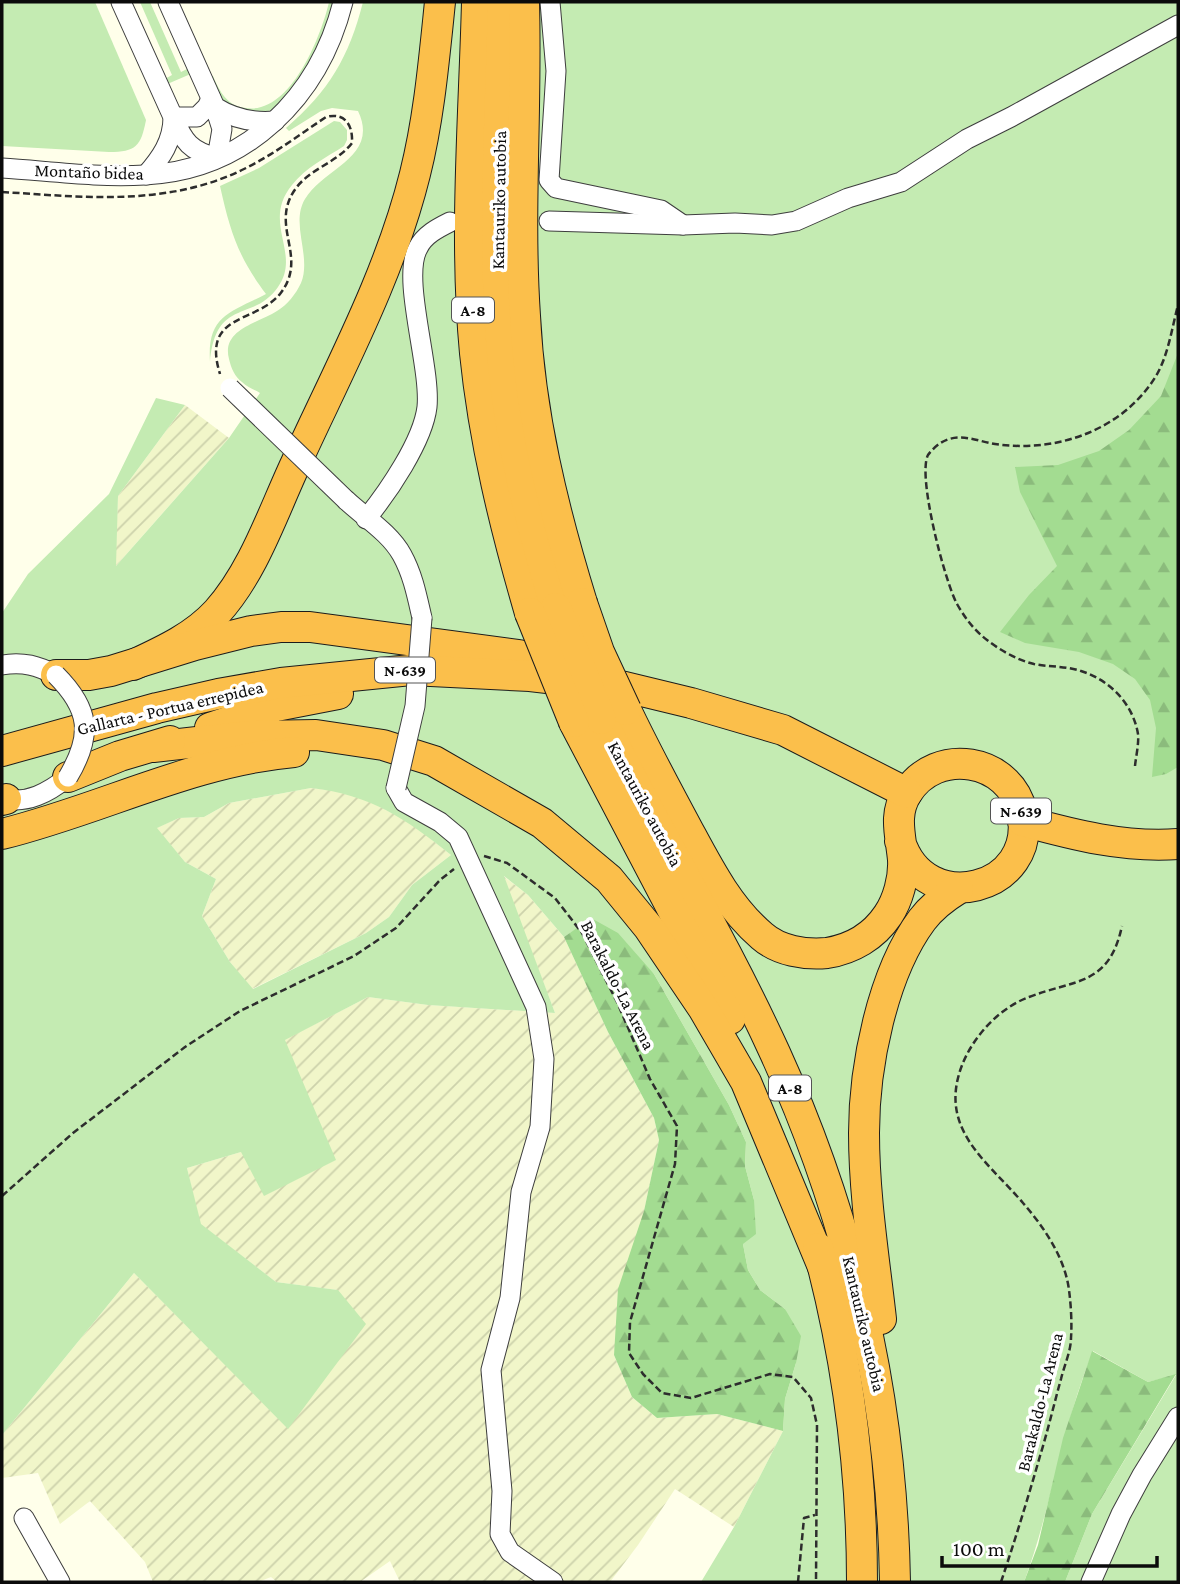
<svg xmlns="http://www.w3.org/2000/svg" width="1180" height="1584" font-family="'Crimson Pro',serif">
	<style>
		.farmland { fill: url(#farmland-furrows) }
		.grass { fill: #c4ebb2; fill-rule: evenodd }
		.forest { fill: url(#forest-firs) }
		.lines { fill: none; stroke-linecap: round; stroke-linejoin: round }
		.minor-casing { stroke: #3e3e3e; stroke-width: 21 }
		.highway-casing { stroke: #1c1c1c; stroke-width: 32 }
		.path { stroke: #2d2d2d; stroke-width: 2.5; stroke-dasharray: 7 3.5; stroke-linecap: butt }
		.minor { stroke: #fff; stroke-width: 19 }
		.highway { stroke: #fbbf4b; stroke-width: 30 }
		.minor-bridge-casing { stroke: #3e3e3e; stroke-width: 21; stroke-linecap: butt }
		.highway-bridge-casing { stroke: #1c1c1c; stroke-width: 32; stroke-linecap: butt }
		.minor-bridge { stroke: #fff; stroke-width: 19 }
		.highway-bridge { stroke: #fbbf4b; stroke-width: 30 }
		.labels { text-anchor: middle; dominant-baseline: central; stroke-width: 7; stroke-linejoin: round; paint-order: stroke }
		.shield { fill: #fff; stroke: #545454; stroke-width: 2 }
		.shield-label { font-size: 16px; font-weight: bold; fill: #0b0b0b }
		.street-label { font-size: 18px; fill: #0b0b0b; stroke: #fff }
	</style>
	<defs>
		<pattern id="farmland-furrows" width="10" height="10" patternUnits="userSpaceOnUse" patternTransform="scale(1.75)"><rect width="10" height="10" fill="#f1f6c9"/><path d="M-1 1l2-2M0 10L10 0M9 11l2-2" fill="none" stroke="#cdd2ab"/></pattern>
		<pattern id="forest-firs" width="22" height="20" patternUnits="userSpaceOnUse" patternTransform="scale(1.75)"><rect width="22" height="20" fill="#a3dc91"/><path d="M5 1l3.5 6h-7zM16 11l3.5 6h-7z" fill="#8bbb7c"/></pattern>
	</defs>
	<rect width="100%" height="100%" fill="#ffffea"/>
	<!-- farmland -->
	<g class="farmland">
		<polygon points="185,405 229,438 115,567 118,496"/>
		<polygon points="311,788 339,791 369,801 411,823 451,855 412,885 389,917 366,933 252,989 230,962 202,916 216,879 185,862 156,828 179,818 204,817 229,803"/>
		<polygon points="502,875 528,895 564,937 608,1032 654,1118 659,1140 614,1355 632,1397 657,1418 717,1414 783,1431 734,1527 675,1489 638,1545 610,1582 527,1582 522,1579 518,1582 400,1582 390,1561 360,1582 277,1582 271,1577 258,1582 153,1582 145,1562 90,1501 60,1524 38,1473 2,1478 2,1435 134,1273 288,1428 338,1290 276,1282 200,1224 187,1168 241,1152 284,1040 368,997 428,1005 555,1013"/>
	</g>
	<!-- grass -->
	<g class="grass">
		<path d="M2,2H95L146,120C141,146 136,152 109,152L2,146Z"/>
		<polygon points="140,2 150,2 181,72 191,67 193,73 165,85 163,80 172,75"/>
		<path d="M329,2H334L326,29L301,79L272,110L252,115L222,103L208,78L213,76C220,92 227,106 246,108C290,115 321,37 329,2Z"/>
		<path d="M363,2H1178V1582H1065L1092,1514L1176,1375L1148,1382L1093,1351C1062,1426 1052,1507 1024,1582H701L734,1527L783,1431L785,1399L796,1363L785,1309L760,1290L748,1270L743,1244L754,1200L745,1166L746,1142L729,1105L654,974L591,919L564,937L528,895L504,876L555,1013L428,1005L368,997L285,1040L336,1160L264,1196L241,1152L187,1168L201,1224L276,1282L338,1290L366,1324L288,1429L134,1273L2,1435V613L28,574L109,494L156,398L185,405L118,496L116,566L229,438L260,393C255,390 247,387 242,382C235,377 231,368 229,359C221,329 259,323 277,311C287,305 296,294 301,283C312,256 290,224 305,199C323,168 380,157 358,111L332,108L321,111L289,131L286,128C329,91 349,57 363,2ZM311,788C371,795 405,818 451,855L412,885L389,917L366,933L253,989L230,962L202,916L216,879L185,862L157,828L179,818L204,817L229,803Z"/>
		<path d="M334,121L340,122L347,130V140L344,146C327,157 305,168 292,185C261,223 302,253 278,287C253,323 216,297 210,362C207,315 230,313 266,294C238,257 230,231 220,186L259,168Z"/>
	</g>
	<!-- forest -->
	<g class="forest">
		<polygon points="1178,353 1178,767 1166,774 1152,777 1156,728 1150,700 1135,679 1113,664 1079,652 1025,643 1000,632 1029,595 1057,566 1020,492 1015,467 1058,465 1099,451 1129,430 1161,396"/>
		<polygon points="591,918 618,933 654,974 729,1105 746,1142 745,1166 754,1200 756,1234 743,1244 748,1270 760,1290 785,1309 801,1336 796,1363 785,1399 783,1431 717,1414 657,1418 632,1397 614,1355 618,1289 644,1211 659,1140 654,1118 608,1032 564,937"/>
		<polygon points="1092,1351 1148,1382 1176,1374 1092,1514 1065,1582 1024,1582 1038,1545 1063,1438"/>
	</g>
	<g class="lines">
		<!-- minor casing -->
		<g class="minor-casing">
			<g id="minor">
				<path d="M121,2L173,117C173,141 161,158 146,175"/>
				<path d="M168,2L215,107C234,119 253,123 275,121"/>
				<polyline points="550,2 556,71 549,180 556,188 661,210 683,225"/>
				<path d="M211,99L207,107L197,117H173C184,142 190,151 217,158L222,129L215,107"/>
				<path d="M2,168C49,171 98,178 145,175C247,170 319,97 343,2"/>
				<polyline points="549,221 683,225 735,223 772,225 796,221 848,198 901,182 967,139 1011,117 1178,25"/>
				<path d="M346,500C364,517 390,533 402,555C413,575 417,596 422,618"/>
				<path d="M366,519C388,492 423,441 427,407C431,366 401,278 418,248C424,235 438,228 450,222"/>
				<path d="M2,665C23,661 38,666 56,675"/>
				<polyline points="396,788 404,802 440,822 458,837 536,1007 544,1059 540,1127 521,1192 510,1298 491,1370 502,1491 500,1534 510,1552 553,1582"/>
				<path d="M2,798C27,805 49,792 68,777"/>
				<polyline points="24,1518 60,1582"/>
				<polyline points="1091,1582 1121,1514 1142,1475 1178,1417"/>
			</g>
		</g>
		<!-- highway casing -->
		<g class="highway-casing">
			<g id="highway">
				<path d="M477,2C474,118 464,237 475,353C484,442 505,527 530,613"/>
				<path d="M503,2C500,119 492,237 502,353C509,441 531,525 556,608"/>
				<path d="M524,2C527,107 518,212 525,316C530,415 553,509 582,603"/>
				<path d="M133,665C163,651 194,637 217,612C254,571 273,512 296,463C339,369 390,275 415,174C429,118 434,60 440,2"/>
				<polyline points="56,675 89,675 111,671 195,645 251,631 281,627 310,627 519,655 548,662"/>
				<path d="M626,710C645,750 666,789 687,828C708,867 728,907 762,936C779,951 805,955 827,953C852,949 874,936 888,915C898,900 904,878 903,860C901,836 893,815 907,793C936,746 1010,758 1022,812C1039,890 925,920 900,841"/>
				<path d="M601,719C657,831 723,939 775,1053C851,1220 892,1399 895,1582"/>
				<polyline points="574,722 730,1019"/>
				<polyline points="210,728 276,706 338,694"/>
				<polyline points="153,747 250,736 316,735 383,745 434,761 542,823 609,879 649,928 703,1008 746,1082 823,1267"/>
				<polyline points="2,751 157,708 218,694 281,683 411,670 530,676 625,687 691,703 783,730 907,793"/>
				<polyline points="68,777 120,756 170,741"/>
				<polyline points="2,800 6,799"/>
				<path d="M1023,821C1074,835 1125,848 1178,844"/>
				<path d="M2,834C100,810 192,761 294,752"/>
				<path d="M818,1248C847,1356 862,1471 862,1582"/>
				<path d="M881,1319C874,1257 864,1195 864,1133C864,1067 882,974 922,920C931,908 945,897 958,889"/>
			</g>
		</g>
		<!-- path -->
		<g class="path">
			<path d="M2,192C85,197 167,207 244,169C273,155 299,135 326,117C345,112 353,125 352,143C337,163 308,169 294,191C270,228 309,257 280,294C255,324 201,313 220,374"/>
			<path d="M1135,766C1136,756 1139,744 1138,734C1133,704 1110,680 1081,671C1066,666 1049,667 1034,664C1017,660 1000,650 987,640C974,630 965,618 957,604C945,582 917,476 928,455C930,452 936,446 939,444C958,431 976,441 995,444C1056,453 1122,431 1156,376C1168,356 1172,328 1178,305"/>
			<polyline points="484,856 507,863 555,898 582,933 617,1002 650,1079 677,1126 675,1164 630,1322 629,1353 643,1374 662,1393 691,1398 770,1374 793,1377 811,1398 817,1425 816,1582"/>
			<polyline points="2,1196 73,1133 185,1047 240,1011 354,956 396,928 440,880 454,869"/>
			<polyline points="798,1582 804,1518 815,1515"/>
			<path d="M1001,1582C1015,1540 1028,1498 1040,1456C1048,1430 1054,1404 1061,1379C1064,1366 1071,1351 1071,1338C1072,1323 1071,1305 1069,1290C1065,1258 1044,1227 1023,1203C991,1165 944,1134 958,1078C966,1044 996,1009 1029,997C1076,979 1109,986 1122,926"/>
		</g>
		<!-- minor -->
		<use href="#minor" class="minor"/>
		<!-- highway -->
		<use href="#highway" class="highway"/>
		<!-- minor-bridge casing -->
		<g class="minor-bridge-casing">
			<g id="minor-bridge">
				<polyline points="230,388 346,500"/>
				<path d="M56,675C90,709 93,735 68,777"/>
				<polyline points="396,788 415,706 422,618"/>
			</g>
		</g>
		<!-- highway-bridge casing -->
		<g class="highway-bridge-casing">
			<g id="highway-bridge">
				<polyline points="582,603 599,652 626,710"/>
				<polyline points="556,608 601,719"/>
				<polyline points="530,613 574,722"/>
			</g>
		</g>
		<!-- minor-bridge -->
		<use href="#minor-bridge" class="minor-bridge"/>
		<!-- highway-bridge -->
		<use href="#highway-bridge" class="highway-bridge"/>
	</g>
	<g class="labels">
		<!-- shield labels -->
		<g class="shield">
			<rect x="452" y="297.5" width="42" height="25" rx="5"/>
			<rect x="375" y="657.5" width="60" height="25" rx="5"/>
			<rect x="991" y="798.5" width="60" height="25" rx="5"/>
			<rect x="769" y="1075.5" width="42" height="25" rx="5"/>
		</g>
		<g class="shield-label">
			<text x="473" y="310">A-8</text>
			<text x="405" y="670">N-639</text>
			<text x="1021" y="811">N-639</text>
			<text x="790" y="1088">A-8</text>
		</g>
		<!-- street labels -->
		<g class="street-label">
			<text transform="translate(89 172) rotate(2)">Montaño bidea</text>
			<text transform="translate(499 200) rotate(-89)">Kantauriko autobia</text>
			<text transform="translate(170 708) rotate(-13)">Gallarta - Portua errepidea</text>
			<text transform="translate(645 804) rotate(62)">Kantauriko autobia</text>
			<text transform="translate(618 985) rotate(63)">Barakaldo-La Arena</text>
			<text transform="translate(864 1324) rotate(77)">Kantauriko autobia</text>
			<text transform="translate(1040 1402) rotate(-76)">Barakaldo-La Arena</text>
		</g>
	</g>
	<!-- border -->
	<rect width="1180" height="1584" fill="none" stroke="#0b0b0b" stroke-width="7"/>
	<!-- scale -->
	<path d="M942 1556v10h215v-10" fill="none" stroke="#0b0b0b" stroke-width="3.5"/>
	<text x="953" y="1556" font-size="21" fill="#0b0b0b" stroke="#ffffff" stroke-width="5" paint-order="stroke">100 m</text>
</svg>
